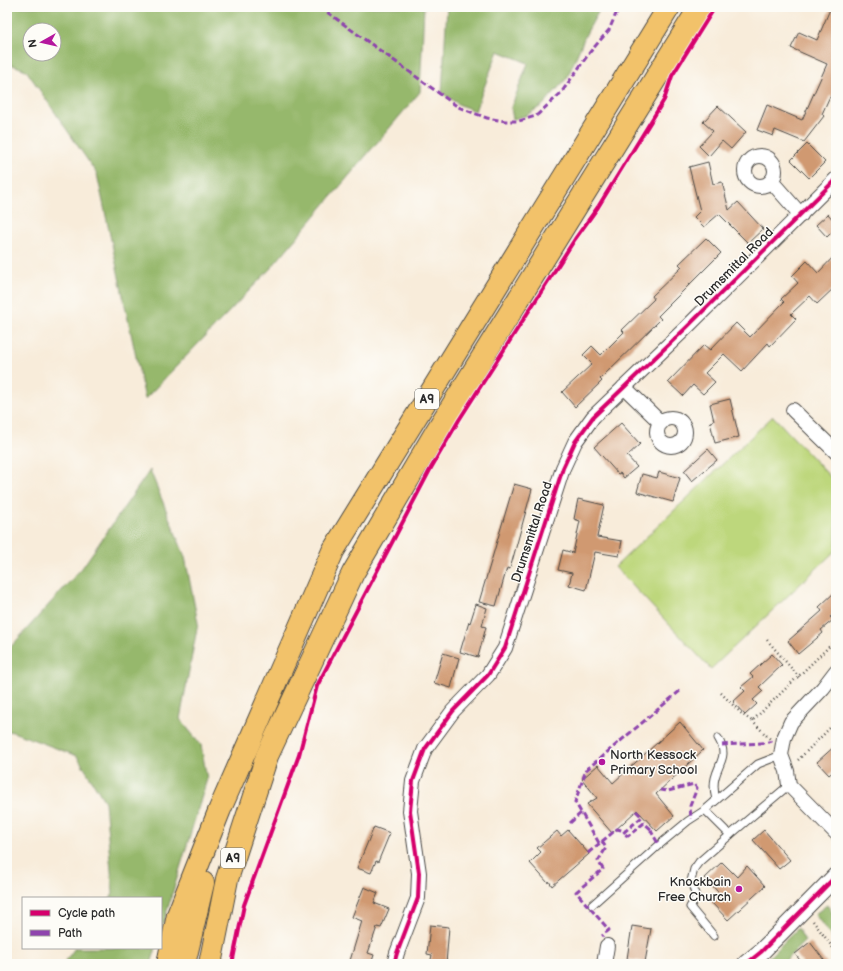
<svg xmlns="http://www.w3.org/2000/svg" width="843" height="971" font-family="'Balsamiq Sans',sans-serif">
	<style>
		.green { fill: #bdd77c; stroke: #748154 }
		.forest { fill: #96b86c; stroke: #60724c; fill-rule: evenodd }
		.building { fill: #d09971 }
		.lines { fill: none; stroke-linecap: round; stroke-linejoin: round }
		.service-casing { stroke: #4a4845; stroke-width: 9 }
		.minor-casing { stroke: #4a4845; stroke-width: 16 }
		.tertiary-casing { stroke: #4a4845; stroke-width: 19 }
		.trunk-casing { stroke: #4a4845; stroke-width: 24 }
		.path { stroke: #4a4845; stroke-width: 2.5; stroke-dasharray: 1 3; stroke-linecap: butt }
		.service { stroke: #fff; stroke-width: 7 }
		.minor { stroke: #fff; stroke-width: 14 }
		.tertiary { stroke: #fff; stroke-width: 17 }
		.trunk { stroke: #f2c26a; stroke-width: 22 }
		.quiet { stroke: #8e44ad; stroke-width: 3; stroke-dasharray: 6 3; stroke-linecap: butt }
		.cycleway-casing { stroke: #fdfcf7; stroke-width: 6 }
		.cycleway { stroke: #d6006c; stroke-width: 4 }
		.poi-dot { fill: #b5179e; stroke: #fdfcf7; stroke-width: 1.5 }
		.labels { text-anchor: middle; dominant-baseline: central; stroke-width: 3; stroke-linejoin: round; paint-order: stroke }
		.shield { fill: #fdfcf7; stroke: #6a6a68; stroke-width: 1 }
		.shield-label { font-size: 12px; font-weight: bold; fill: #2b2b2b }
		.street-label { font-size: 13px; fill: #2b2b2b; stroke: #fdfcf7 }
		.poi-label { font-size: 13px; fill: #2b2b2b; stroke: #fdfcf7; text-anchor: start }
	</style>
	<rect width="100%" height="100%" fill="#fdfcf7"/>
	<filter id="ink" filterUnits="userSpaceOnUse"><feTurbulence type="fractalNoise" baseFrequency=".025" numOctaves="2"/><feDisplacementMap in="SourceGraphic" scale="8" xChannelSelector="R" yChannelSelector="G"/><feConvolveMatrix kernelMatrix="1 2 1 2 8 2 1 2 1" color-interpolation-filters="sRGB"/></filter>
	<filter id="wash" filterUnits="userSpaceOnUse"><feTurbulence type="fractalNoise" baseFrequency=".012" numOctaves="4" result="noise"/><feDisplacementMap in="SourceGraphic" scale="16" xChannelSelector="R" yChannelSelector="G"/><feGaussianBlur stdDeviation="0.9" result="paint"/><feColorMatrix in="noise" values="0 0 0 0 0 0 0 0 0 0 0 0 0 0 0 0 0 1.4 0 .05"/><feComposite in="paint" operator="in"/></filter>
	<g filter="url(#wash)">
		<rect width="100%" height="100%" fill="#f8ecda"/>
		<!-- green -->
		<polygon class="green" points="773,416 836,483 836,550 711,669 615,567"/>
		<!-- forest -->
		<g class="forest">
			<path d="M7,7H424L420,92L270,269L145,399L97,174L26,70L7,63ZM30,30H54V54H30Z"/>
			<polygon points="447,7 601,7 586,34 567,78 543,105 525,116 513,119 511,108 528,63 498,51 475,111 458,104 442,93"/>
			<polygon points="150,470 185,557 198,623 180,719 201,745 207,779 161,931 161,898 110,898 113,894 105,802 77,756 13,732 7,731 7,651 82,568"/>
			<polygon points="827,905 836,918 836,940 831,945 834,941 815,914"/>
			<polygon points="798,928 805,941 782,964 762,964"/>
			<polygon points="75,948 156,948 151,964 63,964"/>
		</g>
		<g id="blocks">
			<!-- building -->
			<g class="building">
				<polygon points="831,7 836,7 836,99 830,96 822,114 824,116 804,142 775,130 773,136 757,130 767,105 802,120 827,64 791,48 799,32 817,40"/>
				<polygon points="718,106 746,132 731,149 722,141 709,156 699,146 713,131 703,122"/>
				<polygon points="807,144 825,162 809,178 791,160"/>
				<polygon points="708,162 713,184 722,182 729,210 738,202 763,229 748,243 719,214 704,227 694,217 700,211 689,167"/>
				<polygon points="828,214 836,223 836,228 827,237 816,225"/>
				<polygon points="706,238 721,253 658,316 661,319 600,379 602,381 575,407 562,392 592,364 583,355 592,346 601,355 624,332 622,330 654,299 652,296 682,267 679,264"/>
				<polygon points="836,254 836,286 817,304 810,296 791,314 796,319 770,346 768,343 742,371 724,354 705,373 715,382 703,394 693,385 683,396 668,382 704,345 710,350 736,323 750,337 784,302 781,299 798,283 792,276 807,261 818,273"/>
				<polygon points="730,399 739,437 715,443 710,422 714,421 710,404"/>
				<polygon points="621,423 640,444 627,456 637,467 624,478 620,473 618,474 594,447"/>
				<polygon points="708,449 717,460 692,481 684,471"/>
				<polygon points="659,472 680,478 673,502 637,492 642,474 657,478"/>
				<polygon points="514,484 532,489 510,569 507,568 496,606 479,602"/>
				<polygon points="578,499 604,505 597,537 622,541 619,556 595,552 586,590 569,585 572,573 558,570 563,550 573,553 580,521 574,519"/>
				<polygon points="836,591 836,612 830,617 833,620 821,630 823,633 798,654 788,641 822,611 819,607"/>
				<polygon points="476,604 487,608 482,626 486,627 478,657 460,652 469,622 470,623"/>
				<polygon points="443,653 459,658 451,688 434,683"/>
				<polygon points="772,654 782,665 759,687 763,691 753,700 757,704 745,715 733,702 745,691 741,687 753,677 750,674"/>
				<polygon points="680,722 703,750 656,794 674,816 657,831 637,810 612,833 587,804 597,798 582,779 598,765 613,783"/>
				<polygon points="836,745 836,769 829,775 817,762"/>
				<polygon points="374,827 390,833 378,862 376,861 371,873 357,868"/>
				<polygon points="568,830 589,854 552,886 549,881 548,883 530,863 541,852 537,848 557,831 561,836"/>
				<polygon points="764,830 790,860 779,869 753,840"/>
				<polygon points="722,862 737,877 747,866 765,886 728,920 710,901 719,893 705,878"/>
				<polygon points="364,887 378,893 374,903 389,909 381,928 377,927 368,953 374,955 371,964 349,964 362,921 352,917"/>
				<polygon points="430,925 449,927 446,964 430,964 432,955 427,954"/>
				<polygon points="632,926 651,929 645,962 627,959"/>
				<polygon points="810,942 827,964 803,964 795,954"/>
			</g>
		</g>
	</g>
	<g filter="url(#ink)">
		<use href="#blocks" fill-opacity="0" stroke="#4a4845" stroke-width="1"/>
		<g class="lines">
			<!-- service casing -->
			<g class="service-casing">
				<g id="service">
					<path d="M716,800C714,792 713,786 715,778C719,762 729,756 718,738"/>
					<polyline points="705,810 730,835"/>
					<polyline points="592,905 659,845 688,821 705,810 758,764 781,755"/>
					<polyline points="714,936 690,907 696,897 691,881 694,869 699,862 730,835 789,785"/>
				</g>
			</g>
			<!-- minor casing -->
			<g class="minor-casing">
				<g id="minor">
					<circle cx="760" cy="171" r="15"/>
					<polyline points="771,181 801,215"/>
					<polyline points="624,387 661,423"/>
					<polyline points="793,410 836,452"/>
					<circle cx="671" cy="432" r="14"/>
					<polyline points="836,671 823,688 791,722 784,738 781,755 787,771 789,785 836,833"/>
					<polyline points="394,964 397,953 418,898 419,873 410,811 413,781 425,749 453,711 488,675 505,648 563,468 575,442 593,417 686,328 836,179"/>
					<polyline points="604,964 607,946"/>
				</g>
			</g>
			<!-- tertiary casing -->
			<g class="tertiary-casing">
				<polyline id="tertiary" points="746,964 761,952 836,876"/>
			</g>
			<!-- trunk casing -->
			<g class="trunk-casing">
				<g id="trunk">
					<polyline points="168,964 178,915 220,809 333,551 669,7"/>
					<polyline points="184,964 203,883"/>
					<polyline points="210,964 227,879 267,756 353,573 436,432 700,7"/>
				</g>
			</g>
			<!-- path -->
			<g class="path">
				<polyline points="836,568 834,570 836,573"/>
				<polyline points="767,640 799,677"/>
				<polyline points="721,693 743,715 752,721 836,640"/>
				<polyline points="752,721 770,739"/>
				<polyline points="798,760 836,722"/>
				<polyline points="813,921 836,952"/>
			</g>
			<!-- service -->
			<use href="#service" class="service"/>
			<!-- minor -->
			<use href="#minor" class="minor"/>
			<!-- tertiary -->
			<use href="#tertiary" class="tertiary"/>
			<!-- trunk -->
			<use href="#trunk" class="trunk"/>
			<!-- quiet -->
			<g class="quiet">
				<polyline points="320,7 458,107 487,118 505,121 519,121 536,116 561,93 590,52 609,30 619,7"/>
				<path d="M722,745C731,744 767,744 772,741"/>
				<polyline points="660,790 668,791 694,784 697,788 690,806 691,819"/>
				<polyline points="636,811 642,817 623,833 628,836 644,823 653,831 651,831 659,845"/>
				<polyline points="570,823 581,813"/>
				<polyline points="602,841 606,848 598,861 603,869 576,892 609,930 602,936"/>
				<polyline points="599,843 575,802 586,770 681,690"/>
				<polyline points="588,853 617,829 625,831"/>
			</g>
			<!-- cycleway casing -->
			<g class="cycleway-casing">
				<g id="cycleway">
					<polyline points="232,964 244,905 299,755 317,686 431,468 459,420 575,239 598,207 664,100 672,76 715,7"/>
					<polyline points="394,964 397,953 418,898 419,873 410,811 413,781 425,749 453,711 488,675 505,648 563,468 575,442 593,417 686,328 836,179"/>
					<polyline points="746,964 761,952 836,876"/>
				</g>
			</g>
			<!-- cycleway -->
			<use href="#cycleway" class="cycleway"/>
		</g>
	</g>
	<!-- markers -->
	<g class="poi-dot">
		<circle cx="602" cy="762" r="4"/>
		<circle cx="739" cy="889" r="4"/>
	</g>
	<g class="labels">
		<!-- shield labels -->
		<g class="shield">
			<rect x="415" y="389" width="24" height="20" rx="3"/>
			<rect x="221" y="848" width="24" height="20" rx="3"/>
		</g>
		<g class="shield-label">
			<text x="427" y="399">A9</text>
			<text x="233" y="858">A9</text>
		</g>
		<!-- street labels -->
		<g class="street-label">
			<text transform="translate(734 267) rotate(-45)">Drumsmittal Road</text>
			<text transform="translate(532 532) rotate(-72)">Drumsmittal Road</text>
		</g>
		<!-- poi labels -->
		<g class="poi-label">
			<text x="610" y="755">North Kessock<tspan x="610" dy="15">Primary School</tspan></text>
			<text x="731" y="882" text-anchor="end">Knockbain<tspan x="731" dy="15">Free Church</tspan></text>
		</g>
	</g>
	<!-- margin -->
	<rect width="843" height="971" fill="none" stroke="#fdfcf7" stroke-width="24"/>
	<!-- legend -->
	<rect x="22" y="897" width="140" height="52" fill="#fdfcf7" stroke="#a9a8a5"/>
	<rect x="30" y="910" width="20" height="6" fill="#d6006c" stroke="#a9a8a5"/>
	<text x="58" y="917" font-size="12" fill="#2b2b2b">Cycle path</text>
	<rect x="30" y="930" width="20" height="6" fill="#8e44ad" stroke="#a9a8a5"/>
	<text x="58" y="937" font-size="12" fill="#2b2b2b">Path</text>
	<!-- north arrow -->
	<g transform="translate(42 42) rotate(262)"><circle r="19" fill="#fdfcf7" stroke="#a9a8a5"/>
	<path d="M0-3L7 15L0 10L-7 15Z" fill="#b5179e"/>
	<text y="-6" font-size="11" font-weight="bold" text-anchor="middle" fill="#2b2b2b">N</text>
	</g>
</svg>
